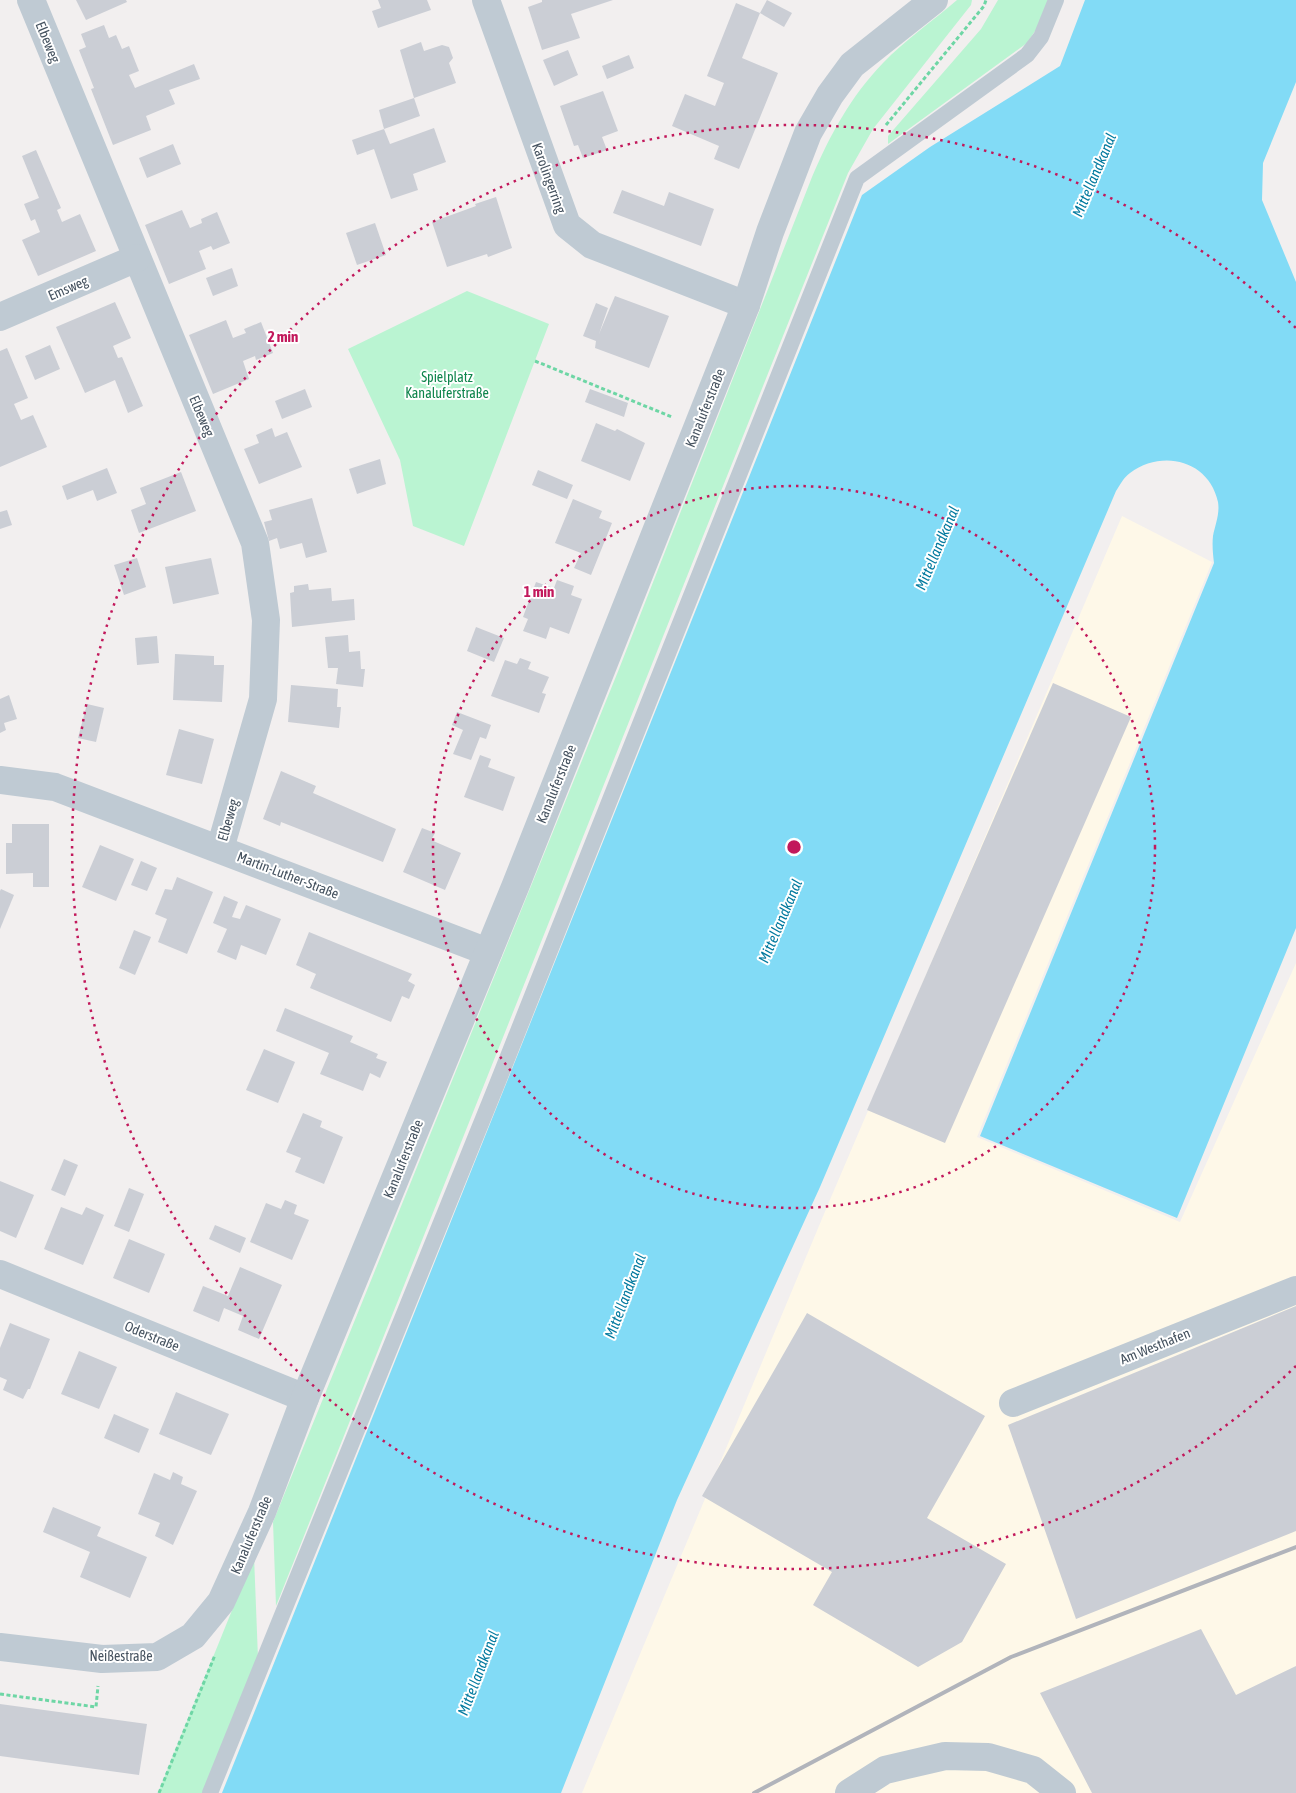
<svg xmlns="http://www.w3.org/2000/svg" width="1296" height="1793" font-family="'Asap Condensed',sans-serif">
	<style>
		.commercial { fill: #fef8e8 }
		.green { fill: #baf4d2 }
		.water { fill: #82dbf6 }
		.building { fill: #cbced5 }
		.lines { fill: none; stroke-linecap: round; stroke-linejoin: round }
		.path { stroke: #6ed6a5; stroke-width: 3; stroke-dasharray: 4 2.5; stroke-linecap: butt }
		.lane { stroke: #bfcad3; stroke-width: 16 }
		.street { stroke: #bfcad3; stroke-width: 28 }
		.rail { stroke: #b1b4bb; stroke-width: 4 }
		.ring { fill: none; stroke: #c2185b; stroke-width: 2.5; stroke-dasharray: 2.5 5 }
		.labels { text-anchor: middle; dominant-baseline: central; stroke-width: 4; stroke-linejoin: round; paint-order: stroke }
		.street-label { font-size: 14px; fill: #45525f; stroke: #fff }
		.park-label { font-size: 14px; fill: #0d844b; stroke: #fff }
		.water-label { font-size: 15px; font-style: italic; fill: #037a9f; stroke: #fff }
		.centre { fill: #c2185b; stroke: #fff; stroke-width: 2.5 }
		.ring-label { font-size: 15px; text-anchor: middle; font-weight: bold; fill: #c2185b; stroke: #fff; stroke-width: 4; stroke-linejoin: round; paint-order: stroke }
	</style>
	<rect width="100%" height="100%" fill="#f2efef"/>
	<!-- commercial -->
	<polygon class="commercial" points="1122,516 1212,562 977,1137 1180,1222 1296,963 1296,1793 582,1793 829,1202"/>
	<!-- green -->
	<g class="green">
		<path d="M957,0H972L971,5L873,129L848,173L276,1606L273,1522L619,669L812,177C830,135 851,96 883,63C905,40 933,21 957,0Z"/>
		<polygon points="998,0 1048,0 1037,28 1027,43 888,144 888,136 981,29"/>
		<polygon points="467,291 549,324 464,546 413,526 400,460 348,349"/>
		<polygon points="254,1556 258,1658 205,1793 158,1793"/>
	</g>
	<!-- water -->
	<path class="water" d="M1085,0H1296V82L1263,163L1262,200L1296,282V928L1177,1218L980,1136L1214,563C1213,555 1212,545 1213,536C1215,525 1220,514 1218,502C1209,460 1162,449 1130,473C1124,477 1120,485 1116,491L820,1187L677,1500L561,1793H222L862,195L930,147L1060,66Z"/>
	<!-- building -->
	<g class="building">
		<polygon points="76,0 126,0 127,2 86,20"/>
		<polygon points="378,0 427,0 431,10 378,28 372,11 381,8"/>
		<polygon points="542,0 613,0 571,14 580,38 542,50 528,7 542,2"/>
		<polygon points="767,0 792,13 784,27 760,13"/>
		<polygon points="736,3 760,13 742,58 778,73 739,169 714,159 719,146 672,126 685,94 715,106 724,83 707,76"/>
		<polygon points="104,25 109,38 116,35 122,49 129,46 139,71 129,75 135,88 194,64 200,79 169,90 175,104 146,116 151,130 113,145 91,89 94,88 79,50 86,47 81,34"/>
		<polygon points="421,42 424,51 442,45 449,47 453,58 449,63 456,83 414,98 400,50"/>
		<polygon points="568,50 578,75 554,86 543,60"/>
		<polygon points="629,55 634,68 607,79 602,66"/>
		<polygon points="603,91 618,131 602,137 607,150 583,158 578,145 574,146 560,106"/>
		<polygon points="414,98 420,116 384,129 379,110"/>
		<polygon points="434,128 446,162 413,174 418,190 391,199 374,149 357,155 352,140 384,129 390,144"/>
		<polygon points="173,144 181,164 147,178 139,158"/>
		<polygon points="36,150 61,208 57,210 62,222 80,214 96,251 38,276 22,240 40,232 35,219 31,221 24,204 39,198 22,156"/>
		<polygon points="622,190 664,206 669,192 714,209 701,246 613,213"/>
		<polygon points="496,197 512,248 488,257 487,254 447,267 432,222 476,206 475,204"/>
		<polygon points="182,210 190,228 202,223 201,219 217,212 230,243 213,250 211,246 199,251 206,269 169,284 145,225"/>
		<polygon points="375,223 386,255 357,265 346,233"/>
		<polygon points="232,268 238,286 213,296 206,278"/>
		<polygon points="615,296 669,316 649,368 595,348 596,341 583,336 596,303 608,308 599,334"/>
		<polygon points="115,302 131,338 113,346 118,358 122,357 143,406 128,413 115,380 85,393 56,327"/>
		<polygon points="226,320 233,338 246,333 244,329 261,322 273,353 256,360 255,356 243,361 249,379 213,394 189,335"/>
		<polygon points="50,345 60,369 35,380 25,356"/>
		<polygon points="7,348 28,398 14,404 21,420 33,415 47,447 0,467 0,351"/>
		<polygon points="305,389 312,407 282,419 275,401"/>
		<polygon points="590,389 628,403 624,417 585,402"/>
		<polygon points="596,423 615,431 617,429 645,443 630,481 581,461"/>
		<polygon points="272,428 275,437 287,432 302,467 259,484 244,449 259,443 256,435"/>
		<polygon points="380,459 386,484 357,494 349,469"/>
		<polygon points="107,468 117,493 97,501 93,490 67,500 62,486"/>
		<polygon points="538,470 573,485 567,499 532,485"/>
		<polygon points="181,472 196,511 139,533 131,510 146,504 140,488"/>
		<polygon points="312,498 327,552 306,558 302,543 280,549 277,538 269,541 264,522 272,520 269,510"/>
		<polygon points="573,499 602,511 599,518 612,523 591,575 574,568 581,553 555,543"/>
		<polygon points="7,510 12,525 0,529 0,512"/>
		<polygon points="137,558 146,587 124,595 114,565"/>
		<polygon points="211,558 219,594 173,604 165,567"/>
		<polygon points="557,580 574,586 571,595 582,599 569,634 550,627 546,639 523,631 528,619 523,617 536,582 554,588"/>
		<polygon points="308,584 309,590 331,588 332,601 354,599 355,620 292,627 290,593 294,592 294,586"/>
		<polygon points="476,627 504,638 494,662 467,651"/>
		<polygon points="348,635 349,652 360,651 361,669 365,669 363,687 336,684 338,668 328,668 325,637"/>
		<polygon points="157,636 159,663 137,665 135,638"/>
		<polygon points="175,654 214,656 214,665 224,665 222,702 173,700"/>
		<polygon points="520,658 531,662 528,669 549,677 542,693 546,694 539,713 491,696 505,660 517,664"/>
		<polygon points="1053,683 1131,717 945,1143 867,1110"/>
		<polygon points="291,685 338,689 337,707 341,707 339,728 288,722"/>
		<polygon points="9,695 17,719 4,723 6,730 0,733 0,699"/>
		<polygon points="87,704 104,708 96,742 78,738"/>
		<polygon points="457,712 491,725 486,739 480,737 471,760 453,754 463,730 452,725"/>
		<polygon points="179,729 214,739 202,784 166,775"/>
		<polygon points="480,755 491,759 488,767 515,777 503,811 464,797"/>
		<polygon points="281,771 316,786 313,793 396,829 383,862 299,829 281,822 280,826 263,819"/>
		<polygon points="12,824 49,824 49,887 33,887 33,873 6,874 6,843 12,843"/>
		<polygon points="422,828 435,833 431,840 461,853 445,890 403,872"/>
		<polygon points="100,845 134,859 116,901 82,887"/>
		<polygon points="141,861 157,868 147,891 131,885"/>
		<polygon points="177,877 213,892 187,954 158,942 167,919 155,914 165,889 172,890"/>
		<polygon points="1,889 14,895 0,929 0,891"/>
		<polygon points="224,896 238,902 232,917 240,919 246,905 281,919 266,955 241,945 236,960 217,952 227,929 213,923"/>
		<polygon points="134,930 151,937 135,975 119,968"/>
		<polygon points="309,932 412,974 408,981 415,985 409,999 402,996 391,1022 310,988 316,974 296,965"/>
		<polygon points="285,1008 353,1036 350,1042 378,1054 376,1058 387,1062 380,1078 370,1073 363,1091 320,1074 329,1053 276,1031"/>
		<polygon points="264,1049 295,1062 278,1103 246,1090"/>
		<polygon points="303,1113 322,1121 320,1127 343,1137 324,1184 295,1172 301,1158 286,1152"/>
		<polygon points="64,1159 78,1165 65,1196 51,1190"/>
		<polygon points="0,1181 34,1195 16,1238 0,1231"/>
		<polygon points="129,1188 144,1194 129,1232 114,1226"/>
		<polygon points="285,1200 297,1205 294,1214 309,1220 292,1260 250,1242 266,1203 281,1209"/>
		<polygon points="61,1207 82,1215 86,1207 104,1215 83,1265 44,1249"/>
		<polygon points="215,1225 246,1238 240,1253 209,1239"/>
		<polygon points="129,1239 165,1254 149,1293 113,1278"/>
		<polygon points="240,1267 282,1285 259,1339 238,1330 243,1316 224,1308 219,1322 193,1311 203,1286 228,1296"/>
		<polygon points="1296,1306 1296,1531 1076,1619 1008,1425"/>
		<polygon points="807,1313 985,1416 927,1518 1006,1564 962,1642 918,1667 813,1605 832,1572 702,1496"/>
		<polygon points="10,1323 50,1339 30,1389 28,1389 23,1399 3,1390 7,1380 0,1377 0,1348"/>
		<polygon points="79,1351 117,1367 99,1409 61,1394"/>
		<polygon points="176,1392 229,1414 211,1455 159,1434"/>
		<polygon points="114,1414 149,1429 139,1453 104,1438"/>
		<polygon points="173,1472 183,1477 181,1484 197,1491 173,1545 155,1536 160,1523 138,1514 154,1473 170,1480"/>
		<polygon points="53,1507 101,1527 97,1536 147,1557 130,1598 80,1577 90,1552 43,1532"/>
		<polygon points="1201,1629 1236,1695 1296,1666 1296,1793 1092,1793 1040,1693"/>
		<polygon points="0,1704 147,1724 139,1775 0,1756"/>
	</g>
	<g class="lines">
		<!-- path -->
		<g class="path">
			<polyline points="886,125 984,6 986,0"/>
			<polyline points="535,361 672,417"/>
			<polyline points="0,1694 96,1707 98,1686"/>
			<polyline points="159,1793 215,1655"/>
		</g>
		<!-- lane -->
		<polyline class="lane" points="210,1793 497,1084 857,178 1027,55 1041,37 1056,0"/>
		<!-- street -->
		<g class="street">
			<polyline points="31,0 255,543 266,620 263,699 220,849"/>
			<polyline points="486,0 567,225 592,245 746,305"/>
			<polyline points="0,317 137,258"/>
			<polyline points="0,780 55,787 488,952"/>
			<polyline points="0,1274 305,1398"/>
			<polyline points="1013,1403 1296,1290"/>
			<polyline points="0,1647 102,1659 157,1657 193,1636 221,1602 262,1512 305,1398 515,887 746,305 770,232 808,133 830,95 852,65 934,0"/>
			<polyline points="849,1793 885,1770 945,1756 988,1757 1033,1770 1062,1793"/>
		</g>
		<!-- rail -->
		<polyline class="rail" points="754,1793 1011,1657 1296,1547"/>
	</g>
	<!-- distance rings -->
	<g class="ring">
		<circle cx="794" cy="847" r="361"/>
		<path d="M1296 1366A722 722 0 1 1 1296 328"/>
	</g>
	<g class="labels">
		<!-- street labels -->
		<g class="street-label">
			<text transform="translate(48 42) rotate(68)">Elbeweg</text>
			<text transform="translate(549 178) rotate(70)">Karolingerring</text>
			<text transform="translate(68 288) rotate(-23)">Emsweg</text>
			<text transform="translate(705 408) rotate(-68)">Kanaluferstraße</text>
			<text transform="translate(202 416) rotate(67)">Elbeweg</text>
			<text transform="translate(556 784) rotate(-68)">Kanaluferstraße</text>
			<text transform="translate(228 820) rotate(-74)">Elbeweg</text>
			<text transform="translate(288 875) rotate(21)">Martin-Luther-Straße</text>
			<text transform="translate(403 1159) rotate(-68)">Kanaluferstraße</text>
			<text transform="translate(152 1336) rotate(22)">Oderstraße</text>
			<text transform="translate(1155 1346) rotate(-22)">Am Westhafen</text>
			<text transform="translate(251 1535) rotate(-67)">Kanaluferstraße</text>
			<text x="121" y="1656">Neißestraße</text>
		</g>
		<!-- park labels -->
		<g class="park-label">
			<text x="447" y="377">Spielplatz<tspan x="447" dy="16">Kanaluferstraße</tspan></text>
		</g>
		<!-- water labels -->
		<g class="water-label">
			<text transform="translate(1094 175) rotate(-67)">Mittellandkanal</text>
			<text transform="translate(937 548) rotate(-67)">Mittellandkanal</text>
			<text transform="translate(780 921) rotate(-67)">Mittellandkanal</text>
			<text transform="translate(625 1296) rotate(-69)">Mittellandkanal</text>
			<text transform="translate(478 1673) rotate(-69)">Mittellandkanal</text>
		</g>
	</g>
	<circle cx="794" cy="847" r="8" class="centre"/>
	<g class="ring-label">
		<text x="283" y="342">2 min</text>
		<text x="539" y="597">1 min</text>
	</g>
</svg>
